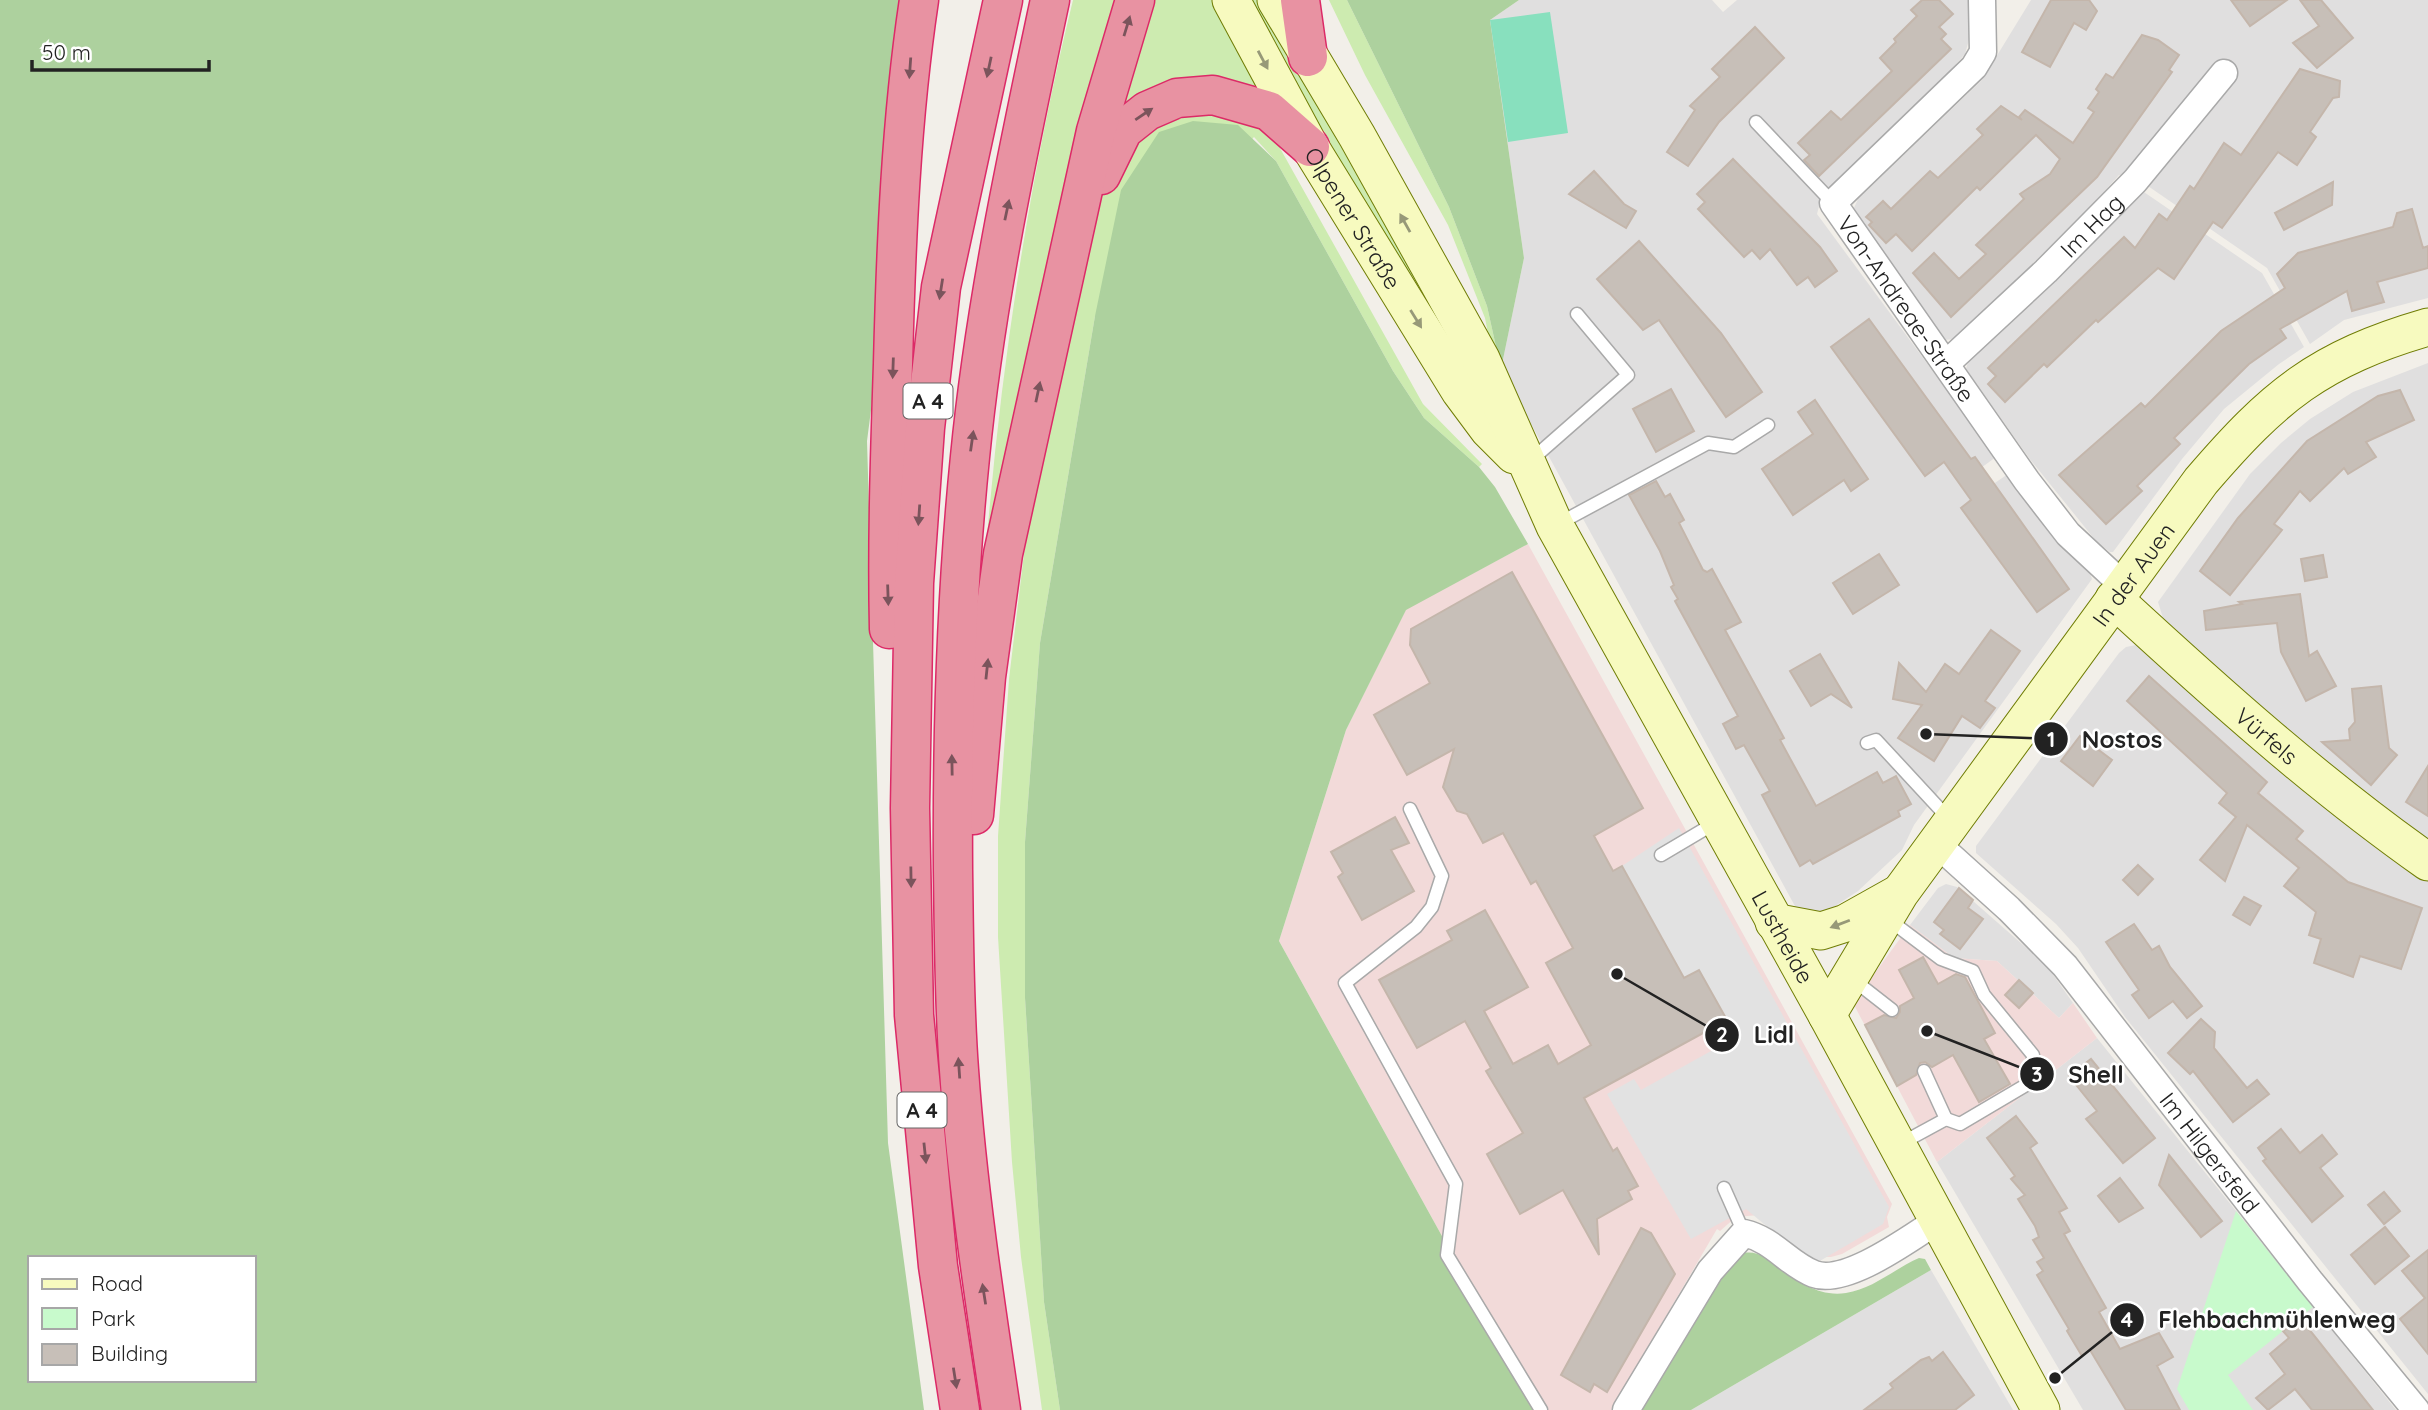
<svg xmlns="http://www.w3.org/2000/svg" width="2428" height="1410" font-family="Quicksand,sans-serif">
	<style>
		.residential { fill: #e0dfdf }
		.commercial { fill: #f2dad9 }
		.grass { fill: #cdebb0 }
		.forest { fill: #add19e; fill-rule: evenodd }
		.park { fill: #c8facc }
		.pitch { fill: #88e0be }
		.parking { fill: #e2e2e2 }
		.building { fill: #c7bfb8; stroke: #c4b6ab; stroke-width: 2 }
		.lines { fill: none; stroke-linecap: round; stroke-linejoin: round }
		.lane-casing { stroke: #a9a9a9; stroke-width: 15 }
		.street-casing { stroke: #a9a9a9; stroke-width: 29 }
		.secondary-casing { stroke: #707d05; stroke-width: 39 }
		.highway-casing { stroke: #dc2a67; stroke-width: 41 }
		.lane { stroke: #fff; stroke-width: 12 }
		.street { stroke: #fff; stroke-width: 26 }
		.secondary { stroke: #f7fabf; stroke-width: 37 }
		.highway { stroke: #e892a2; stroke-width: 38 }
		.oneway { fill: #7b545c }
		.oneway2 { fill: #979978 }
		.labels { text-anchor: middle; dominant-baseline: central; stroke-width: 5; stroke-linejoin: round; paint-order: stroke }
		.shield { fill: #fff; stroke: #646464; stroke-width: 2 }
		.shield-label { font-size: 21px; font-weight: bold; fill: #222 }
		.street-label { font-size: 23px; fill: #222; stroke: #fff }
		.leader { fill: none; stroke: #222; stroke-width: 2.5 }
		.callout-dot { fill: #222; stroke: #fff; stroke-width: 2.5 }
		.mark-label { font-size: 21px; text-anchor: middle; font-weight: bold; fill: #fff }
		.callout-label { font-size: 24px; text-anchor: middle; font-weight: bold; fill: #222; stroke: #fff; stroke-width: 5; stroke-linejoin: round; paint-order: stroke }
	</style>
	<rect width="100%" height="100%" fill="#f2efe9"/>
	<!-- residential -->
	<g class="residential">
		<polygon points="1519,0 1712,0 1723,12 1737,0 1970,0 1970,36 1965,54 1930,93 1821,198 1817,214 1996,457 1974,473 1986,489 2008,474 2055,538 2089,570 2092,579 1914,825 1902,850 1858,891 1823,914 1796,908 1501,369 1524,258 1490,20"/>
		<polygon points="2031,0 2428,0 2428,298 2344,320 2310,344 2267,268 2145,184 2119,175 2085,213 1955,339 1944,340 1854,213 1854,208 1858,199 1982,80"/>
		<polygon points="2141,190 2262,273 2304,347 2279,364 2224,409 2182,459 2113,552 2110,552 2096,541 2029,458 1966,369 1968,362 2102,233"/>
		<polygon points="2428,363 2428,840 2298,741 2163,618 2158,602 2250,474 2281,443 2310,419 2353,392"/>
		<polygon points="2136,645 2146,650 2314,800 2428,881 2428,1394 2125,1017 2078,948 2056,924 1976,853 1976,846 2119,653 2126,647"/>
		<polygon points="1946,884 1957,887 2047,966 2073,1003 2059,1018 1997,961 1954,958 1910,925 1938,888"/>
		<polygon points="2097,1038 2396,1410 2083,1410 1937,1162"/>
		<polygon points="1931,1270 2013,1410 1691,1410"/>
	</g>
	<!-- commercial -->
	<g class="commercial">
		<polygon points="1528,544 1892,1204 1887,1217 1889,1227 1842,1254 1831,1257 1825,1257 1759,1215 1736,1217 1720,1231 1717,1229 1611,1410 1538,1410 1279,941 1346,730 1406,609"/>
		<polygon points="1910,925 1954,958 1997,961 2059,1018 2073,1003 2097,1038 1937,1162 1853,1003"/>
	</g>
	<!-- grass -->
	<g class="grass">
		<path d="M1073,0H1123L986,549C1001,364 1029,180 1073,0Z"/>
		<polygon points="1146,0 1215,0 1269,99 1119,120"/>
		<polygon points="1249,0 1258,0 1358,177 1391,221 1436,310 1434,316 1410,292"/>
		<polygon points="1329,0 1347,0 1449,207 1487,306 1501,369 1492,354 1485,318 1448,225 1365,75"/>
		<polygon points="1189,106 1266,123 1423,404 1482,464 1479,467 1424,418 1393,371 1276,161 1254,137 1095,316 1040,643 1025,842 1025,998 1044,1302 1060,1410 1042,1410 1021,1257 1012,1162 998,937 998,836 1009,679 1026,537 1096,201 1119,150"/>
	</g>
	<!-- forest -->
	<g class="forest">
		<path d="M0,0H918L914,76L867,441L888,1143L924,1410H0ZM30,1258H254V1380H30Z"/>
		<polygon points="1347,0 1519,0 1490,20 1524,258 1501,369 1487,306 1449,207"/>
		<polygon points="1193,121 1238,125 1276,161 1393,371 1424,418 1479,467 1495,487 1528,544 1406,610 1346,730 1279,941 1538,1410 1060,1410 1044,1302 1025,998 1025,842 1040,643 1095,316 1121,190 1159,132"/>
		<path d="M1744,1253C1775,1247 1797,1300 1846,1293C1873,1289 1894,1269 1919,1258L1925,1259L1931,1270L1691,1410H1641L1721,1275L1727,1272L1732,1262Z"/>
	</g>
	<!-- park -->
	<polygon class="park" points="2236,1211 2313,1307 2228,1375 2253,1410 2189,1410 2177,1389"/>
	<!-- pitch -->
	<polygon class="pitch" points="1550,12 1568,133 1508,142 1490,20"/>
	<!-- parking -->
	<polygon class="parking" points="1679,828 1889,1207 1883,1224 1813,1265 1746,1209 1691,1239 1607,1094 1634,1079 1641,1090 1720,1046 1710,1029 1727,1019 1699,970 1684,978 1622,866"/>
	<!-- building -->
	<g class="building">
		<polygon points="1922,0 1939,0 1953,14 1939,27 1946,34 1941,39 1951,49 1819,176 1804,160 1810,155 1798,143 1831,111 1841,120 1892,71 1880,58 1896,42 1894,39 1917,16 1911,10"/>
		<polygon points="2051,0 2089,0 2097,11 2086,30 2074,23 2050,67 2022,52"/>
		<polygon points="2231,0 2287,0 2250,26"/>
		<polygon points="2300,0 2321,0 2353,38 2317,68 2293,43 2319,26"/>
		<polygon points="1755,27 1784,58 1719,122 1688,166 1667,152 1695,110 1690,106 1720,77 1712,69"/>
		<polygon points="2142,35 2158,40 2179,55 2169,70 2172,72 2097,177 1951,317 1913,273 1934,253 1959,279 1986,254 1976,245 2024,199 2020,194 2050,174 2060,159 2036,135 1980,190 1977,187 1912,251 1896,234 1886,243 1869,225 1872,222 1866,217 1883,201 1891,209 1930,171 1938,178 1983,135 1977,129 2001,106 2022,120 2019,117 2025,110 2073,143 2094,112 2088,108 2099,92 2096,89 2106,74 2113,78"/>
		<polygon points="2300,69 2340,81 2339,97 2333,98 2310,132 2316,137 2297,165 2278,152 2222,228 2213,222 2174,279 2158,268 2098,322 2096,320 2047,367 2044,364 2005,402 1988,384 1996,376 1988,368 2124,237 2135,248 2159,214 2167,220 2190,186 2194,189 2224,143 2241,155"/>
		<polygon points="1733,159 1820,247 1837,271 1815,287 1808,277 1797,285 1770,249 1760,259 1752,250 1744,257 1698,209 1705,202 1697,194"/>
		<polygon points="1594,171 1624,204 1636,211 1626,228 1569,194"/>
		<polygon points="2333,182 2332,205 2284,230 2275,213"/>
		<polygon points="2412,209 2423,248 2428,246 2428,268 2377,282 2384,302 2352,311 2347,291 2280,329 2286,338 2249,364 2174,438 2180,444 2137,486 2142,491 2106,524 2059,475 2141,403 2145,407 2221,331 2285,288 2277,274 2298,253 2393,227 2397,213"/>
		<polygon points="1639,241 1721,333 1762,392 1726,417 1659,320 1643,330 1597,279"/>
		<polygon points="1869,319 1971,459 1975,457 2069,589 2037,612 1961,508 1971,500 1944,462 1925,476 1831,347"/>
		<polygon points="1671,389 1694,431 1656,452 1633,409"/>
		<polygon points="2400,390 2414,420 2366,442 2376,457 2348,474 2344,468 2310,501 2300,491 2274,524 2282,530 2230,595 2200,571 2238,518 2307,441 2378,396"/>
		<polygon points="1815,400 1868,479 1851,491 1844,480 1793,515 1762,469 1813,434 1798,412"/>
		<polygon points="1656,481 1665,497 1670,494 1684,520 1679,523 1703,570 1707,572 1712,569 1741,622 1725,630 1784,738 1780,740 1816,806 1877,772 1883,783 1896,776 1911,804 1898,811 1900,816 1813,864 1810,860 1800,866 1762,795 1770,791 1744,745 1736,749 1723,724 1738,716 1675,601 1678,599 1671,587 1674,585 1660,551 1629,495"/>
		<polygon points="1879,554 1899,585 1853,614 1833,583"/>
		<polygon points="2323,555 2327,577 2305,581 2301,559"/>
		<polygon points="1512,572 1643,808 1594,836 1613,871 1622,866 1684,978 1699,970 1727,1020 1584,1098 1613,1151 1617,1148 1638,1186 1628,1191 1632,1199 1597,1219 1599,1255 1563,1190 1520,1214 1487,1154 1523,1133 1486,1071 1491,1068 1465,1021 1417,1048 1379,980 1452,940 1447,931 1485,910 1528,987 1484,1011 1513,1064 1548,1045 1558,1064 1591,1045 1546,963 1573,948 1536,881 1531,884 1503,833 1483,843 1467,814 1457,811 1443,787 1454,749 1407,775 1374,715 1430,683 1410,645 1411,629"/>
		<polygon points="2300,594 2309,656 2317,651 2336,686 2306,701 2281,652 2277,623 2206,630 2204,611 2242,604 2239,602"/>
		<polygon points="1991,630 2020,651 1985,701 1995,708 1980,728 1962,716 1934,761 1898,738 1922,705 1893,699 1899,663 1926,692 1945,664 1959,674"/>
		<polygon points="1820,654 1852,708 1831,694 1811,706 1790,671"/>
		<polygon points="2149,676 2267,782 2258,793 2303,831 2296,839 2348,882 2422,908 2401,969 2360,956 2353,977 2314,963 2321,939 2309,935 2316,912 2284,886 2299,868 2247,825 2225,881 2200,860 2236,817 2219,803 2227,793 2127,701"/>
		<polygon points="2381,686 2389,748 2397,755 2371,785 2322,742 2350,740 2349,729 2355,722 2352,689"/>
		<polygon points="2080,736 2112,760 2093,786 2061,761"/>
		<polygon points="2428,766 2428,816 2406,802"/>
		<polygon points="1395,817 1409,843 1391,850 1414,891 1362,920 1338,877 1343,873 1331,852"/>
		<polygon points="2138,865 2153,879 2138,895 2123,880"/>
		<polygon points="1959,888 1973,900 1968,908 1983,919 1960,949 1940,934 1944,930 1934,922"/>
		<polygon points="2244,897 2261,906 2250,925 2233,915"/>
		<polygon points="2134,924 2152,950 2159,946 2170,967 2202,1006 2187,1018 2173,1001 2149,1018 2132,995 2139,990 2106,942"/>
		<polygon points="1923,957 1938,984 1956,974 1965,977 1995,1033 1984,1039 2010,1084 1979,1102 1953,1055 1932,1067 1925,1062 1920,1063 1916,1075 1897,1086 1865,1025 1884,1015 1896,1018 1900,1012 1900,1006 1914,998 1899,970"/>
		<polygon points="2019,980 2033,993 2019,1008 2005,995"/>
		<polygon points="2201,1019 2215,1032 2214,1048 2247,1088 2257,1080 2269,1094 2233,1122 2193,1071 2190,1074 2168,1053"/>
		<polygon points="2091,1059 2155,1138 2123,1163 2086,1119 2097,1111 2069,1076"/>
		<polygon points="2016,1116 2037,1143 2030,1148 2067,1208 2059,1212 2070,1231 2064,1234 2106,1308 2099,1312 2120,1349 2159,1333 2173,1357 2157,1366 2180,1410 2126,1410 2090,1350 2082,1356 2067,1331 2069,1329 2037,1275 2043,1271 2037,1262 2044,1258 2033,1240 2039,1237 2035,1226 2018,1199 2025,1195 2011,1179 2015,1176 1987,1138"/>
		<polygon points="2281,1129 2300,1153 2322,1135 2337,1154 2320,1168 2343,1196 2312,1222 2263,1161 2266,1159 2258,1148"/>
		<polygon points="2169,1155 2222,1221 2201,1237 2159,1185"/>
		<polygon points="2120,1178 2143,1208 2119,1222 2098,1196"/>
		<polygon points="2384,1192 2400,1211 2384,1224 2368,1205"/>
		<polygon points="2385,1227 2409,1256 2375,1284 2351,1255"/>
		<polygon points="1641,1228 1651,1233 1675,1274 1607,1392 1594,1384 1590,1392 1561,1375"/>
		<polygon points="2428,1250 2428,1354 2400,1319 2425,1298 2402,1271"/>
		<polygon points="2299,1317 2316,1338 2373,1410 2312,1410 2295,1389 2268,1410 2256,1398 2285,1374 2270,1354 2289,1338 2283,1331"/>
		<polygon points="1943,1352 1974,1395 1955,1410 1864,1410 1893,1388 1890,1384 1921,1360 1929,1357 1932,1361"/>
	</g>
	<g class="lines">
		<!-- lane casing -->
		<g class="lane-casing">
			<g id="lane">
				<polyline points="1756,122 1833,203"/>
				<polyline points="1530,461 1628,375 1577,314"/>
				<polyline points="1558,524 1708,443 1734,447 1768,425"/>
				<polyline points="1867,743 1876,740 1950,820"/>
				<polyline points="1410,809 1442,876 1432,907 1416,927 1345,983 1456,1184 1447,1255 1541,1410"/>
				<polyline points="1661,855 1715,823"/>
				<polyline points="1888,919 1941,959 1973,971 1984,995 2033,1055 2033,1081 1960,1124 1946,1119"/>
				<polyline points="1851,978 1892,1010"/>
				<polyline points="1900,1144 1946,1119 1924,1071"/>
				<polyline points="1724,1188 1744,1233"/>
			</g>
		</g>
		<!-- street casing -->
		<g class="street-casing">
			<g id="street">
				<path id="s1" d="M1982,0L1983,52L1974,67L1833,203L2027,481L2068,534L2124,586"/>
				<path id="s2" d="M1946,364L2046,271L2135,181L2224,73"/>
				<path id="s3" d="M1937,844L2009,909L2065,966L2310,1281L2416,1410"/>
				<path d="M1626,1410L1710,1271L1744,1233C1774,1240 1788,1264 1814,1274C1846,1286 1910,1238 1937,1221"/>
			</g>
		</g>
		<!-- secondary casing -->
		<g class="secondary-casing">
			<g id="secondary">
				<path id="s4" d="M1231,0L1310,147L1460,391L1489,430L1514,455"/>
				<path id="s5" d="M1276,0L1357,136L1481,359L1555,526L1827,1015L2041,1410"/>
				<path id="s6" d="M2114,599C2215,692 2316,783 2428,862"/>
				<polyline points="1774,922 1821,931 1846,923 1896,895"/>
				<path id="s7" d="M1827,1015L1900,893L2201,481C2274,396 2318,359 2428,327"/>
			</g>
		</g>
		<!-- highway casing -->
		<g class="highway-casing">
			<g id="highway">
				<polyline points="1300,0 1308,57"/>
				<polyline points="1101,175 1123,130 1147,111 1177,98 1213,95 1269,111 1310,147"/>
				<path d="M889,629C887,541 890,453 893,364C896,243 901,120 919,0"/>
				<polyline points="974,815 986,677 1003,554 1096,131 1135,0"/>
				<polyline points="960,1410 938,1266 914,1015 910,808 914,583 925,428 941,287 1003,0"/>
				<path d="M1001,1410C984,1297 967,1184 959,1070C954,1004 954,937 953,870C952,732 956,595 970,457C985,303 1018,151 1050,0"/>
			</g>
		</g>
		<!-- lane -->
		<use href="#lane" class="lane"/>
		<!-- street -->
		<use href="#street" class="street"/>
		<!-- secondary -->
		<use href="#secondary" class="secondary"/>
		<!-- highway -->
		<use href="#highway" class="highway"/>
	</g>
	<!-- one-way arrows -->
	<defs><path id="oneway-solid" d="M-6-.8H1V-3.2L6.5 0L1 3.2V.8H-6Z" transform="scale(1.75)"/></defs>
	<g class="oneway">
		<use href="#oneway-solid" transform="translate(1127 26) rotate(-73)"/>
		<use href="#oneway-solid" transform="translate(989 67) rotate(102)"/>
		<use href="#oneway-solid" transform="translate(910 68) rotate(94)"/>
		<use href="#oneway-solid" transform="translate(1144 114) rotate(-34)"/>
		<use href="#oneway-solid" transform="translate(1007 210) rotate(-78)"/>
		<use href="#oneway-solid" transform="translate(941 289) rotate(99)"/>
		<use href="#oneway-solid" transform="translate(893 368) rotate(92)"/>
		<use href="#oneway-solid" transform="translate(1038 392) rotate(-78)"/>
		<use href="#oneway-solid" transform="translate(972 441) rotate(-82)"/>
		<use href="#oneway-solid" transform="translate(919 515) rotate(94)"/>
		<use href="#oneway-solid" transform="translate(888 595) rotate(88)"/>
		<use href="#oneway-solid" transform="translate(987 669) rotate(-84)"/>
		<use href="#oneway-solid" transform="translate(952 765) rotate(-91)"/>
		<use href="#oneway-solid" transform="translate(911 877) rotate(89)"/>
		<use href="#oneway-solid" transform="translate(959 1068) rotate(-94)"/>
		<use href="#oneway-solid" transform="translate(925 1153) rotate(84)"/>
		<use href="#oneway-solid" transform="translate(984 1294) rotate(-99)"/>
		<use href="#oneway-solid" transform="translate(955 1378) rotate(81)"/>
	</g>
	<g class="oneway2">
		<use href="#oneway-solid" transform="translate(1263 60) rotate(62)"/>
		<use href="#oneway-solid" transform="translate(1405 223) rotate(-119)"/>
		<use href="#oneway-solid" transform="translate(1416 319) rotate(58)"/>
		<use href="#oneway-solid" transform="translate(1840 924) rotate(159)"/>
	</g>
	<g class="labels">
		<!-- shield labels -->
		<g class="shield">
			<rect x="903.5" y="383.5" width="49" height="35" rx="5"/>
			<rect x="897.5" y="1092.5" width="49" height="35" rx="5"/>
		</g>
		<g class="shield-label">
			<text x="928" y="401">A 4</text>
			<text x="922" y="1110">A 4</text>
		</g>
		<!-- street labels -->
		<g class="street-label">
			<text stroke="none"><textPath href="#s4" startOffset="250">Olpener Straße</textPath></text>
			<text stroke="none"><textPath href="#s2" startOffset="201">Im Hag</textPath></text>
			<text stroke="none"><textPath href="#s1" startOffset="394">Von-Andreae-Straße</textPath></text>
			<text stroke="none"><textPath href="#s7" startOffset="537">In der Auen</textPath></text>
			<text stroke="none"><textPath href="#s6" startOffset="205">Vürfels</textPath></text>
			<text stroke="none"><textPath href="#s5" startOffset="1066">Lustheide</textPath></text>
			<text stroke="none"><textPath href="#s3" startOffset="413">Im Hilgersfeld</textPath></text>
		</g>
	</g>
	<!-- callouts -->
	<path class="leader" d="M1926 734L2051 739M1617 974L1722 1035M1927 1031L2037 1074M2055 1378L2127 1320"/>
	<g class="callout-dot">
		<circle cx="1926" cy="734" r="7"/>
		<circle cx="1617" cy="974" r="7"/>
		<circle cx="1927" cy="1031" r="7"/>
		<circle cx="2055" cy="1378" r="7"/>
		<circle cx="2051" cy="739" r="18"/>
		<circle cx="1722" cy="1035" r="18"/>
		<circle cx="2037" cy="1074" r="18"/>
		<circle cx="2127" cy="1320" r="18"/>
	</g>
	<g class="mark-label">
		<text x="2051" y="747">1</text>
		<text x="1722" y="1042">2</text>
		<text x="2037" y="1082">3</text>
		<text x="2127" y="1327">4</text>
	</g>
	<g class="callout-label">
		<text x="2122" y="748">Nostos</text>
		<text x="1774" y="1043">Lidl</text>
		<text x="2096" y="1083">Shell</text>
		<text x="2277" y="1328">Flehbachmühlenweg</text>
	</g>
	<!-- legend -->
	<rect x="28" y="1256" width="228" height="126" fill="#ffffff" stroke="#a7a7a7" stroke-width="2"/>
	<rect x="42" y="1279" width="35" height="10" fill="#f7fabf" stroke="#a7a7a7" stroke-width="2"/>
	<text x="91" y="1291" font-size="21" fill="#222222">Road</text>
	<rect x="42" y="1308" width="35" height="21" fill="#c8facc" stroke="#a7a7a7" stroke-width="2"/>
	<text x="91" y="1326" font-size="21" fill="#222222">Park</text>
	<rect x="42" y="1344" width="35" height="21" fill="#c7bfb8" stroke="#a7a7a7" stroke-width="2"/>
	<text x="91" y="1361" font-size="21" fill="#222222">Building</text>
	<!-- scale -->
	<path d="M32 60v10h177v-10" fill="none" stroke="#222222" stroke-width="3.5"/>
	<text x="42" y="60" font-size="21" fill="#222222" stroke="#ffffff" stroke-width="5" paint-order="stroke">50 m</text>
</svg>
